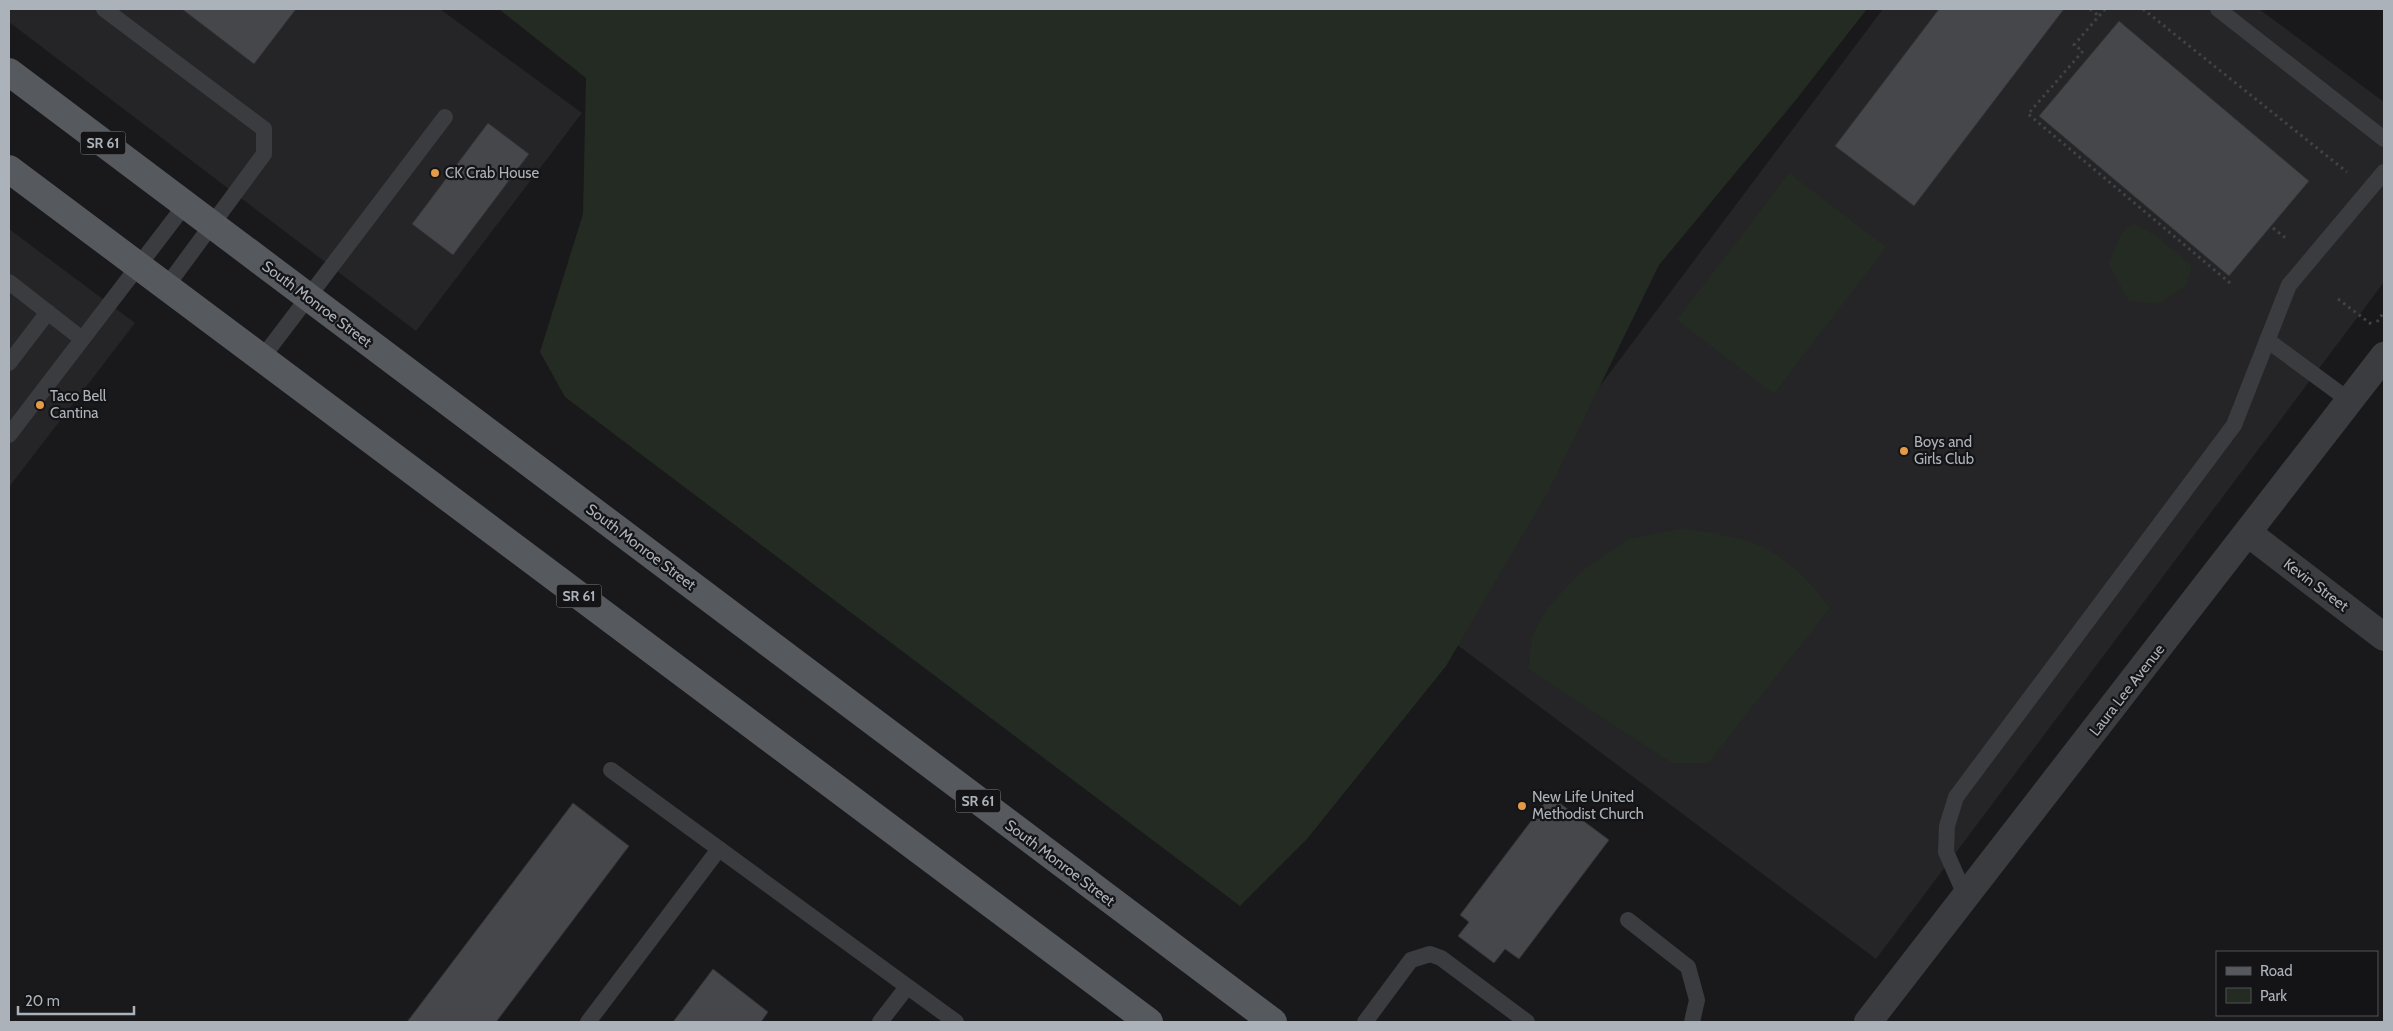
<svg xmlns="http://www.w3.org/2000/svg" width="2393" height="1031" font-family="Cabin,sans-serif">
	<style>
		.built { fill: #252528 }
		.green { fill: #232b23 }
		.building { fill: #46474b; stroke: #333337 }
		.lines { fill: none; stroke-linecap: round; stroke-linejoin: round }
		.path { stroke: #404346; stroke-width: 3; stroke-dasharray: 2.5 4; stroke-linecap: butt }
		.lane { stroke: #3a3c3f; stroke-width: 16 }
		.street { stroke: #3a3c3f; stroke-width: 28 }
		.primary { stroke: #56595e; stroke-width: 28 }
		.poi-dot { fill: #e49b47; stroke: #141416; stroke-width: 2 }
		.labels { text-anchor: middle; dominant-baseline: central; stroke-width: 4.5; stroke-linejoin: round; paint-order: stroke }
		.shield { fill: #141416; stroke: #7e8388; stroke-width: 1 }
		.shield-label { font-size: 14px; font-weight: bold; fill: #acb2b9 }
		.poi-label { font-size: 15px; fill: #acb2b9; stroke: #141416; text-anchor: start }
		.street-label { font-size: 15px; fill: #acb2b9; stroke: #141416 }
	</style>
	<rect width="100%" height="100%" fill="#19191b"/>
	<!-- built -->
	<g class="built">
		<polygon points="9,9 440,9 582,113 416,331 9,22"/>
		<polygon points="1883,9 2259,9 2384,102 2384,282 1876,959 1424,620"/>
		<polygon points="9,229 135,323 9,487"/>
	</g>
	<!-- green -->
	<g class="green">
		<polygon points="499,9 1867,9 1795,101 1659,265 1548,492 1446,666 1307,839 1240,906 565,397 540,352 583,214 586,78"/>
		<polygon points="1789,173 1886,247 1774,394 1677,320"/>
		<path d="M2134,224L2155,235L2192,266L2186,286L2158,304L2129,301L2109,264C2115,250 2119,228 2134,224Z"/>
		<path d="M1683,528C1709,533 1741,536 1765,548C1792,562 1812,584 1830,608L1708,763H1672L1528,669L1532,637L1547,608L1582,571L1629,539Z"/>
	</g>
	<!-- building -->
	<g class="building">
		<polygon points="182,9 296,9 254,64"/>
		<polygon points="1939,9 2064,9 1914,206 1835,146"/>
		<polygon points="2119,21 2309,181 2229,276 2039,116"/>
		<polygon points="488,123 529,154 453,255 412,224"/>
		<polygon points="1550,796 1609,840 1519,959 1505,949 1494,963 1458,936 1469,922 1460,915"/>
		<polygon points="573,803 629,846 496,1022 407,1022"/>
		<polygon points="713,969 768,1012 761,1022 673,1022"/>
	</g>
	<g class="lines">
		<!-- path -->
		<g class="path">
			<polyline points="2090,9 2099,16"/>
			<polyline points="2105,9 2074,45 2083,51 2028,114 2230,283"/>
			<polyline points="2143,9 2347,172"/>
			<polyline points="2273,228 2288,240"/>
			<polyline points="2338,299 2371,324"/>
			<polyline points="2377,322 2384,312"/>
		</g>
		<!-- lane -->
		<g class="lane">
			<polyline points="104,9 264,129 264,154 166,287"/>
			<polyline points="2218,9 2384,139"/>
			<polyline points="9,282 82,339"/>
			<polyline points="2267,340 2350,401"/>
			<polyline points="262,358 445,117"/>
			<polyline points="9,363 48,312"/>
			<polyline points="9,435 185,205"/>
			<polyline points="611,770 956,1022"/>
			<polyline points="1966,897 1946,852 1947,826 1956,797 2234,425 2289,285 2384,172"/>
			<polyline points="1628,920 1688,967 1697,1000 1692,1022"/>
			<polyline points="588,1022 719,849"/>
			<polyline points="880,1022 907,987"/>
			<polyline points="1365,1022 1411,960 1430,954 1441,958 1527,1022"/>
		</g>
		<!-- street -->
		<g class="street">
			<polyline points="2248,533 2384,637"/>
			<polyline points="1868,1022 2384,356"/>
		</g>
		<!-- primary -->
		<g class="primary">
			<polyline points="9,72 1273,1022"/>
			<polyline points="9,169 1149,1022"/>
		</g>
	</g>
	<!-- markers -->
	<g class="poi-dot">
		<circle cx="435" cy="173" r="5"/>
		<circle cx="40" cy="405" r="5"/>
		<circle cx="1904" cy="451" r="5"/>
		<circle cx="1522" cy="806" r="5"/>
	</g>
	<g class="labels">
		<!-- shield labels -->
		<g class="shield">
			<rect x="80.5" y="131.5" width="45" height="23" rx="4"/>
			<rect x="556.5" y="584.5" width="45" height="23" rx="4"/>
			<rect x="955.5" y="789.5" width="45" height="23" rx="4"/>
		</g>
		<g class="shield-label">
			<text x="103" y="143">SR 61</text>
			<text x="579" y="596">SR 61</text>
			<text x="978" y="801">SR 61</text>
		</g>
		<!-- poi labels -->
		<g class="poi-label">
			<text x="445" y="173">CK Crab House</text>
			<text x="50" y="396">Taco Bell<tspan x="50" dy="17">Cantina</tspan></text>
			<text x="1914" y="442">Boys and<tspan x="1914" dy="17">Girls Club</tspan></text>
			<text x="1532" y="797">New Life United<tspan x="1532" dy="17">Methodist Church</tspan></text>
		</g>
		<!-- street labels -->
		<g class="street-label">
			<text transform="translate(317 304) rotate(37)">South Monroe Street</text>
			<text transform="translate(641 547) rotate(37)">South Monroe Street</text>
			<text transform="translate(2316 585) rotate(37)">Kevin Street</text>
			<text transform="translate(2127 690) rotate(-52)">Laura Lee Avenue</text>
			<text transform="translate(1060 863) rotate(37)">South Monroe Street</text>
		</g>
	</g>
	<!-- border -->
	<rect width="2393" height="1031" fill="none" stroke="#acb2b9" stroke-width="20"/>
	<!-- legend -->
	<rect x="2216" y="951" width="162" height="65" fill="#141416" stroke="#515357"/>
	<rect x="2226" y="967" width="25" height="8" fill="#56595e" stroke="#515357"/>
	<text x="2260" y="976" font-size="15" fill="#acb2b9">Road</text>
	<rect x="2226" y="988" width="25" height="15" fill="#232b23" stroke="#515357"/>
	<text x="2260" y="1001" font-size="15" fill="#acb2b9">Park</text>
	<!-- scale -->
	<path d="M18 1006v8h116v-8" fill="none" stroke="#acb2b9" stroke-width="2.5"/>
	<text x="25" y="1006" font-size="15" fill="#acb2b9" stroke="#141416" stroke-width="4" paint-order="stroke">20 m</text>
</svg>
